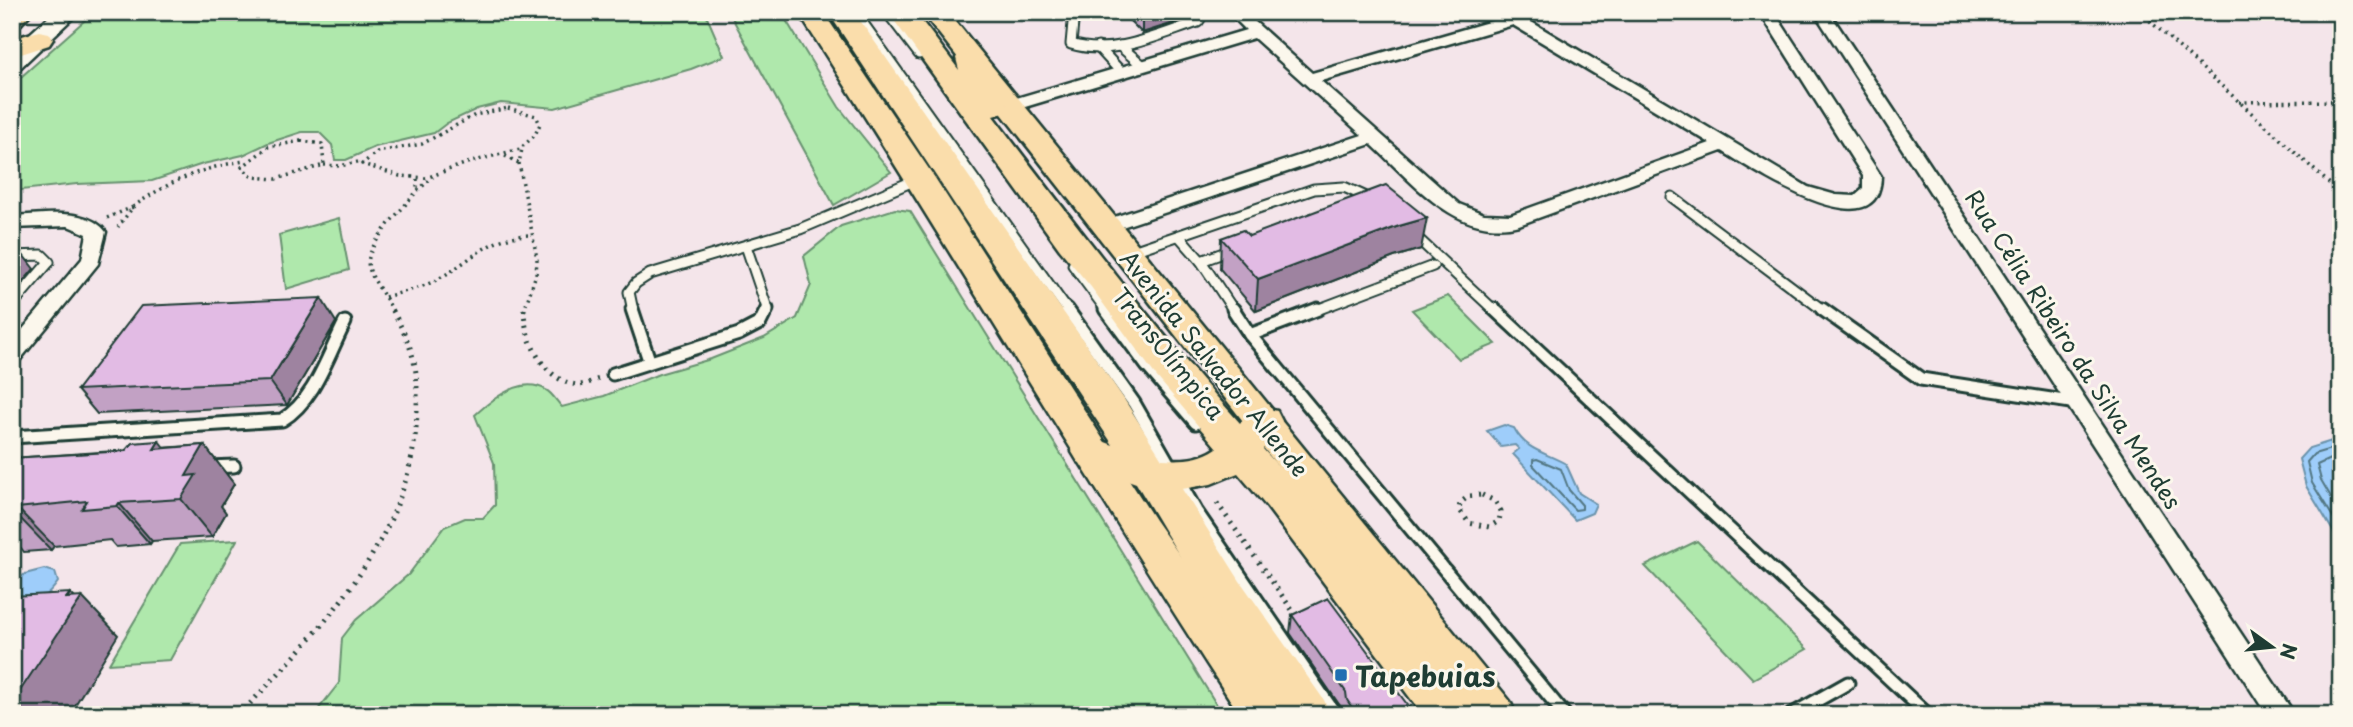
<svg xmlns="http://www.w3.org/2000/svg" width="2353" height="727" font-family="'Playpen Sans',sans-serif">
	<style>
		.green { fill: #afe8ac; stroke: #679270; stroke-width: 2 }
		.water { fill: #9ecdfa; stroke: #6b93ab; stroke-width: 2 }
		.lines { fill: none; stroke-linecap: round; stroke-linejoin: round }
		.shore { stroke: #527783; stroke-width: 2 }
		.service-far1-casing { stroke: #1f3d34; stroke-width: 13 }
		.service-casing { stroke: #1f3d34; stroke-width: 17 }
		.minor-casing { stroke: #1f3d34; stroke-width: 5 }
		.secondary-casing { stroke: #1f3d34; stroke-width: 5 }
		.primary-casing { stroke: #1f3d34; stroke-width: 5 }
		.trunk-casing { stroke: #1f3d34; stroke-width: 5 }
		.path-far1 { stroke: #1f3d34; stroke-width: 3.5; stroke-dasharray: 2 4.5; stroke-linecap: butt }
		.path { stroke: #1f3d34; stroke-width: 5; stroke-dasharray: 2 6; stroke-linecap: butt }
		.service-far1 { stroke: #fbf7ec; stroke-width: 9 }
		.service { stroke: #fbf7ec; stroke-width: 11 }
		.minor { fill: #fbf7ec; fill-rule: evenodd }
		.secondary { fill: #fbf7ec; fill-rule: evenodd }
		.primary { fill: #faddab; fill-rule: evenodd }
		.trunk { fill: #faddab; fill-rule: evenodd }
		.wall { fill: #c2a1c4; stroke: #1f3d34; stroke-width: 2 }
		.shaded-wall { fill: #9e83a0; stroke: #1f3d34; stroke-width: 2 }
		.building { fill: #e2bbe4; stroke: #1f3d34; stroke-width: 2 }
		.poi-dot { fill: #1f6fb2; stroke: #fbf7ec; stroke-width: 2.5 }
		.labels { text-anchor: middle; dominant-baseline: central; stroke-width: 6; stroke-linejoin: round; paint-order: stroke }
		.street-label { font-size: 23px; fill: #1f3d34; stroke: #fbf7ec }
		.near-poi-label { font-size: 28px; font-weight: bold; fill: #1f3d34; stroke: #fbf7ec; text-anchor: start }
	</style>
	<rect width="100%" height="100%" fill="#f4e5ea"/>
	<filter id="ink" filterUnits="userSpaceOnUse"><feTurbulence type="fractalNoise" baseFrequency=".0143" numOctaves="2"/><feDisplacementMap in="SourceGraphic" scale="14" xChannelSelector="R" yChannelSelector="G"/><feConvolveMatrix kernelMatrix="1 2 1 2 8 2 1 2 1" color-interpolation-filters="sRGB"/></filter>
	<g filter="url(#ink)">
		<!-- green -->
		<g class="green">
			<polygon points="94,12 705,12 724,56 691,69 555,108 501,103 477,109 447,123 434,133 375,147 346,160 335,160 332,145 319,132 302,132 268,143 243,155 203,164 152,181 77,184 12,191 12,85"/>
			<polygon points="729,12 781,12 839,107 891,172 834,205"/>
			<path d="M895,209L910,211L1223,715H314L339,683L342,638L356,620L409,574L444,527L465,518H483L495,505L494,463L475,415C492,399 522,375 546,390C552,393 557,402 562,407L604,396L659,374L711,359L764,338L797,318L811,285L804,256L841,226Z"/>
			<polygon points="339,218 349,270 286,289 279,235"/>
			<polygon points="1448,296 1496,344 1459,359 1412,310"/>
			<polygon points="237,540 170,660 109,664 180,544"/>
			<polygon points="1697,541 1807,649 1753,679 1645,566"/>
		</g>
		<!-- water -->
		<g class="water">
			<path d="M1504,425L1514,428C1526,451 1545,452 1566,464L1579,493L1596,504L1592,513L1575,520L1513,454L1519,449L1515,445L1501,447L1487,431Z"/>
			<polygon points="2338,439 2341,439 2341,537 2336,536 2306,486 2299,459 2309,448"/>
			<path d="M44,569L55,572L58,582C46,600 31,605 12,614V584L25,574Z"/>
		</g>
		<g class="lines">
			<!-- shore -->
			<g class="shore">
				<polyline points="2341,446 2314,454 2307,462 2312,483 2341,530"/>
				<polyline points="2341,454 2317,465 2321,480 2341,514"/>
				<polygon points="1537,459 1561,469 1569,490 1582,505 1582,509 1575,510 1533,465 1533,460"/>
			</g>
			<!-- service-far1 casing -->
			<g class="service-far1-casing">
				<g id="service-far1">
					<polyline points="855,12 1068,311"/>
					<polyline points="887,12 919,54"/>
					<path d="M1074,12L1071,44C1113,57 1158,35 1198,22L1200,19L1194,12"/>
					<polyline points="1120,46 1142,65"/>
					<polyline points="1098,47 1121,72"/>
					<polyline points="1672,197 1824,311"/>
					<polyline points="1412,233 1495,311"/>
					<polyline points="1179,236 1201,261 1234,311"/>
					<polyline points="746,246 768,311"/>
					<polyline points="1130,252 1314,189 1344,187 1373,200"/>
					<polyline points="12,256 42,255 49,262 12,305"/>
					<polyline points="1201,261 1234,249"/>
					<polyline points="1073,265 1107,311"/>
					<polyline points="633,311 629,292 636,283 650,274 800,229 918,179"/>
					<polyline points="1314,311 1433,266"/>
				</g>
			</g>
			<!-- service casing -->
			<g class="service-casing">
				<g id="service">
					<polyline points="632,309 649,360"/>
					<polyline points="1067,309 1134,403 1196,511 1336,715"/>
					<polyline points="1105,309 1147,366 1196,423"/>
					<polyline points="1233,309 1250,335 1565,715"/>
					<polyline points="1494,309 1928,715"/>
					<polyline points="1822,309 1921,379 2077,403"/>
					<polyline points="1250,335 1318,309"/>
					<polyline points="613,374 739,334 760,323 767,309"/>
					<path d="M12,437L282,420C315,400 328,355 345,322"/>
					<polyline points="209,467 234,466"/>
					<polyline points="1791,715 1848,683"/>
				</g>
			</g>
			<!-- minor casing -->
			<g class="minor-casing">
				<g id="minor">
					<path d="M1228,12H1244L1312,73L1523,12H1547L1528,20L1808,187L1836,195L1855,196L1863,189V176L1764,19L1756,12H1774L1881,176C1880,255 1750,168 1722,151L1519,225C1457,241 1411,180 1371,144L1113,230H1099L1097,226L1099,222L1362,135L1254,38L1015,110L1009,111L1001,106L1003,102L1246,30ZM1513,25L1710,143L1510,215L1484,214L1459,204L1321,81Z"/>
					<polygon points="1814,12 1829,12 2295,715 2267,715"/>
					<path d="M45,214C66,213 93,214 106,232L98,264L19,361L12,363V342L82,259L87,234L68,226L12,228V216Z"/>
				</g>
			</g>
			<!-- secondary casing -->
			<g class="secondary-casing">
				<polygon id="secondary" points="54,12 79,12 20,68 12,70 12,50"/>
			</g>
			<!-- primary casing -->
			<g class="primary-casing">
				<g id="primary">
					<path d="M798,12H823L935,178L1155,520L1281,701L1287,715H1240C1088,483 948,244 798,12Z"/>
					<polygon points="922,12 948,12 1510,701 1516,715 1467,715 1250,430"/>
				</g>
			</g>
			<!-- trunk casing -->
			<g class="trunk-casing">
				<g id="trunk">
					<polygon points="12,12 32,12 21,24 12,26"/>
					<path d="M828,12H854L1124,399L1162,459C1182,460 1199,460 1217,448L1156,376L1091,287L1060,250L888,12H915L959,70L956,58L960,52L970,50L980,52L988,76L1009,107L1004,113L993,116C1072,220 1152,325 1240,423C1251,409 1259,406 1277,411L1282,421L1263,449L1295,485L1468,700L1474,715H1423L1267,507L1238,473L1211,484L1182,489L1240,581L1324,700L1330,715H1281L1210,607L1136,483L1078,462L1072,452L1078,442L1092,437L1113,445Z"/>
					<polygon points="39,31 49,33 53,39 49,45 12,57 12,39"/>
				</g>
			</g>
			<!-- path-far1 -->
			<g class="path-far1">
				<polyline points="2140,12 2341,194"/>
				<polyline points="2239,102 2341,101"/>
				<polygon points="508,108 536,116 540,124 535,135 520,149 467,163 426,178 400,176 362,164 377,152 422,144 475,115"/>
				<polygon points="301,141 322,144 324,165 276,179 252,177 242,167 268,147"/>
				<polyline points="505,156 519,163 522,149"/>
				<polyline points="519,163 537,259 536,274 524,311"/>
				<polyline points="324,165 340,166 362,161"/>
				<polyline points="417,179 417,191 433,177"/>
				<path d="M133,207C167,182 203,167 245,161"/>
				<polyline points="107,218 133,207 118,227"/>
				<path d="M385,297C403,292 422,288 438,279C473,260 489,235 532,235"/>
				<path d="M393,311C386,297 374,283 369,268C362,247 405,207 417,191"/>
			</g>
			<!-- path -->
			<g class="path">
				<path d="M524,309C524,339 544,382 578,385C585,385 592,381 599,379"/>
				<polygon points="1482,495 1495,501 1501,511 1499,521 1489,527 1469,523 1459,509 1460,503 1469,496"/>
				<polyline points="1217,503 1297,617"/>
				<path d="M239,715C320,631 414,535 417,411C417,394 418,375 413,358C409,341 400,325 392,309"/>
			</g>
			<!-- service-far1 -->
			<use href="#service-far1" class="service-far1"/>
			<!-- service -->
			<use href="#service" class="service"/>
			<!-- minor -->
			<use href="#minor" class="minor"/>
			<!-- secondary -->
			<use href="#secondary" class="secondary"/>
			<!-- primary -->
			<use href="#primary" class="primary"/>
			<!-- trunk -->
			<use href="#trunk" class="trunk"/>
		</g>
		<!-- wall -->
		<g class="wall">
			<polygon points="1121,12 1180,12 1180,21 1142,33"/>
			<polygon points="1249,236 1421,249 1394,257 1256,311 1220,269 1221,238"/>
			<polygon points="336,322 287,405 97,414 77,390"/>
			<polygon points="204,445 234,484 221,506 226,513 212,537 152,541 150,544 116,547 110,540 54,546 51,550 24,552 21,548 12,549 12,458"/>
			<polygon points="1292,615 1415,715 1343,715 1343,710 1290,633"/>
		</g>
		<!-- shaded-wall -->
		<g class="shaded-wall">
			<polygon points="1142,12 1180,12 1180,21 1142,33"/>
			<polygon points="1427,218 1421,249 1394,257 1256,311 1258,279 1399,226"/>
			<polygon points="16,246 34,269 12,295 12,249"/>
			<polygon points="321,298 336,322 287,405 270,381"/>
			<polygon points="159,441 186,475 204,445 234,484 221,506 226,513 212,537 181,499 154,449"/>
			<polygon points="119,503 152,541 150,544 117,506"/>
			<polygon points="17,508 54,546 51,550 14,512"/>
			<polygon points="70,593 79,602 82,597 118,635 69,715 12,715 12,703"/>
		</g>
		<!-- building -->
		<g class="building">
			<polygon points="1386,185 1427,218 1399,226 1258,279 1221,238 1243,230 1249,236"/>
			<polygon points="321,298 270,381 77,390 141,306"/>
			<polygon points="159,441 154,449 204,445 186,476 196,475 181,499 119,503 117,506 82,509 87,501 17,508 14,512 12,512 12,458 125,451 132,443"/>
			<polygon points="70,593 66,598 82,597 12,703 12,596"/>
			<polygon points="1328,598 1415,715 1357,715 1347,700 1346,692 1292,615"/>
		</g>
	</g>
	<!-- markers -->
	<rect class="poi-dot" x="1334" y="668" width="14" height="14" rx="3.5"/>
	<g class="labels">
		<!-- street labels -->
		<g class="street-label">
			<text transform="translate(2074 349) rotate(57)">Rua Célia Ribeiro da Silva Mendes</text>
			<text transform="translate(1169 353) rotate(51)">TransOlímpica</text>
			<text transform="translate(1215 363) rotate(51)">Avenida Salvador Allende</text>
		</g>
		<!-- near-poi labels -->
		<g class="near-poi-label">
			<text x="1355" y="675">Tapebuias</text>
		</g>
	</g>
	<!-- margin -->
	<rect width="2353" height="727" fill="none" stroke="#fbf7ec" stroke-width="42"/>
	<rect x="21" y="21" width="2311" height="685" fill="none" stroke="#1f3d34" stroke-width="2.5" filter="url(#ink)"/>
	<!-- north arrow -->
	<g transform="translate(2272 647) rotate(105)" stroke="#fbf7ec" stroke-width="5" paint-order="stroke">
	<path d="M0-5L12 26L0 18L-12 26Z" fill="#1f3d34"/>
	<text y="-10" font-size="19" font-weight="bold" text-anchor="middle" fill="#1f3d34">N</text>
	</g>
</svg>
